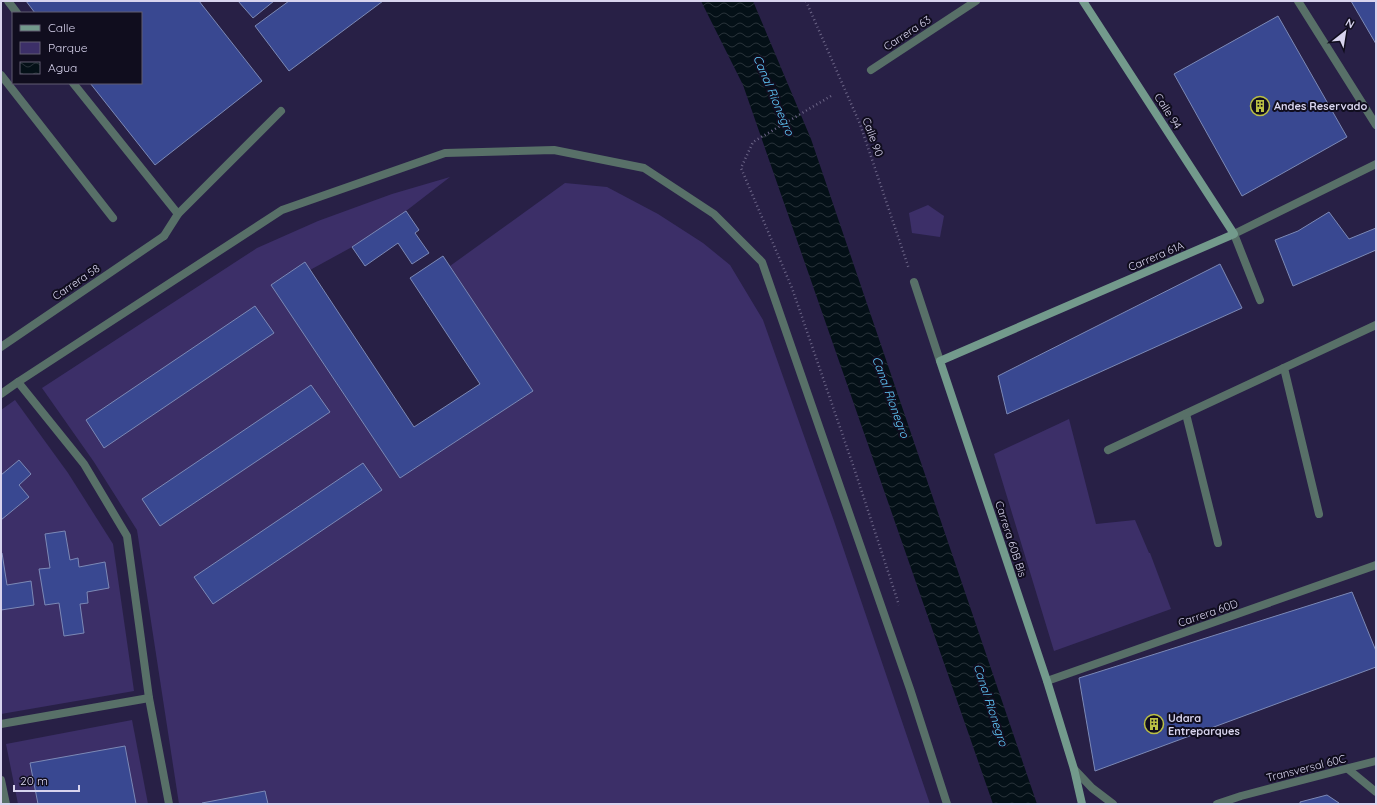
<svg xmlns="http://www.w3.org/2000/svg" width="1377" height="805" font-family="Quicksand,sans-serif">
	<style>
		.green { fill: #3c2f68 }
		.water { fill: url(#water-waves) }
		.building { fill: #394891; stroke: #7c89b6 }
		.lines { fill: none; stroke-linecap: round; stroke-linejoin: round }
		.path { stroke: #6c6587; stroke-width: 2.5; stroke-dasharray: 1 3; stroke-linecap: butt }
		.lane { stroke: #587068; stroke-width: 8 }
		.street { stroke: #587068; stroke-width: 8 }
		.secondary { stroke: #739a8c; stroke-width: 8 }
		.labels { text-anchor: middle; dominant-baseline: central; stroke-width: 4; stroke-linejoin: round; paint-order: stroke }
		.street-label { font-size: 11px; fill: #d8d4ee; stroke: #100d1e }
		.poi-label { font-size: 11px; font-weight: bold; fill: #d8d4ee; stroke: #100d1e; text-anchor: start }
		.water-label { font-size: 12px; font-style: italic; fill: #62ccfe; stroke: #100d1e }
	</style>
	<defs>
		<pattern id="water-waves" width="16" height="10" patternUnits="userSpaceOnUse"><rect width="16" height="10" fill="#041017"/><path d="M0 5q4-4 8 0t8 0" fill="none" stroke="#283239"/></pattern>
	</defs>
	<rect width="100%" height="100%" fill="#282046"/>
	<!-- green -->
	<g class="green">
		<polygon points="450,177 406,211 352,247 310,270 305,263 271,285 400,478 533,391 450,266 565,183 607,187 658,214 703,243 730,265 763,320 834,521 930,804 179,804 137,530 94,462 42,388 257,248 318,221 392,194"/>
		<polygon points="928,205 944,216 940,237 912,233 909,213"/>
		<polygon points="15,400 68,473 113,544 134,691 1,714 1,410"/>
		<polygon points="1069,419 1096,524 1135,520 1149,553 1150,553 1171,609 1054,651 994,454"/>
		<polygon points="132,720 148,804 18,804 6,744"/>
	</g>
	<!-- water -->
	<polygon class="water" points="701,1 753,1 811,139 1037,804 993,804 743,85"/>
	<!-- building -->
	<g class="building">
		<polygon points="26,1 199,1 262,81 155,165 90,83 141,83 141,13 35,13"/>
		<polygon points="238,1 274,1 253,18"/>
		<polygon points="289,1 383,1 289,71 255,26"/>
		<polygon points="1351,1 1376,1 1376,44"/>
		<polygon points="1278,16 1347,137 1242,196 1174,74"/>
		<polygon points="406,211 419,230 415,233 429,253 412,264 398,243 365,266 352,247"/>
		<polygon points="1329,212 1349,239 1376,228 1376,250 1293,286 1275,240 1298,231"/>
		<polygon points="443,256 533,391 400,478 271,285 305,262 414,427 480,384 410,278"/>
		<polygon points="1220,264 1242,308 1007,414 998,376"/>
		<polygon points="255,306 274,333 104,448 86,420"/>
		<polygon points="311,385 330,412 160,526 142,499"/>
		<polygon points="19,460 31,474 19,485 29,497 1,520 1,475"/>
		<polygon points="363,463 382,490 213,604 194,577"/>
		<polygon points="65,531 70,560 78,558 79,567 105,562 109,588 87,592 88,603 80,604 84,633 64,636 59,603 45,605 39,569 50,568 45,534"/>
		<polygon points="1,553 2,553 7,585 31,581 34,605 1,610"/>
		<polygon points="1352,592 1376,651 1376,667 1095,771 1079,678"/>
		<polygon points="125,746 136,804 38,804 30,763"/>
		<polygon points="265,791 268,804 202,804 202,803"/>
		<polygon points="1327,795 1339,803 1338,804 1300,804 1300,802"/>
	</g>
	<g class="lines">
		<!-- path -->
		<g class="path">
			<polyline points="806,1 860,124 909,269"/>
			<polyline points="831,96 753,142 741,168 792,288 855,471 899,605"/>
		</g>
		<!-- lane -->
		<g class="lane">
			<polyline points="8,1 17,13"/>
			<polyline points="1,75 113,218"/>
			<polyline points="73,83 178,214"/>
			<polyline points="1234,234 1260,300"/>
			<polyline points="164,236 178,214 281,111"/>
			<polyline points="1284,368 1319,514"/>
			<polyline points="18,382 84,464 127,536 149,698 169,804"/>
			<polyline points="1,394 18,382 282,210 445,153 554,150 644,168 714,214 762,262 910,689 947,804"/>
			<polyline points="1186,414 1218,543"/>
			<polyline points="1108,450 1376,325"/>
			<polyline points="1,724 149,698"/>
			<polyline points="1,780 6,804"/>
		</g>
		<!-- street -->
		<g class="street">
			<polyline points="1298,1 1376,125"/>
			<polyline points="871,70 976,1"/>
			<polyline points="1234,234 1376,164"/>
			<polyline points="914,282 940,361"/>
			<polyline points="1,347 164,236"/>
			<polyline points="1047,681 1376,565"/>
			<polyline points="1074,769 1092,788 1113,804"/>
			<polyline points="1348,769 1376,792"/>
			<polyline points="1217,804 1241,796 1376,761"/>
		</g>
		<!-- secondary -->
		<polyline class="secondary" points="1082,804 1074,769 1047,681 940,361 1234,234 1083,1"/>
	</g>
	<!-- icons -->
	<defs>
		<g id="building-ring" transform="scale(1)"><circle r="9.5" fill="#100d1e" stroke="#bbc044" stroke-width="1.5"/><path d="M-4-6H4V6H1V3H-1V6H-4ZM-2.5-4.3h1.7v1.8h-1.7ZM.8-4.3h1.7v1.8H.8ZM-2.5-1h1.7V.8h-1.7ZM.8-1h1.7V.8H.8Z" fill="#bbc044"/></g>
	</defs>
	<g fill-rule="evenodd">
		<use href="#building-ring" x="1260" y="106"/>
		<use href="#building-ring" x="1154" y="724"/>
	</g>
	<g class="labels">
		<!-- street labels -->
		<g class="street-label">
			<text transform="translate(907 33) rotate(-33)">Carrera 63</text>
			<text transform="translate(1168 111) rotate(57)">Calle 94</text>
			<text transform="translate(873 137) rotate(70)">Calle 90</text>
			<text transform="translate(1156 256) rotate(-23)">Carrera 61A</text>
			<text transform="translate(76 282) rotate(-34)">Carrera 58</text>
			<text transform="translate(1011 539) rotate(72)">Carrera 60B Bis</text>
			<text transform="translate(1208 613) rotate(-19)">Carrera 60D</text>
			<text transform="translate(1306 768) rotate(-14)">Transversal 60C</text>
		</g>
		<!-- poi labels -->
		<g class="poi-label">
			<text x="1274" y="106">Andes Reservado</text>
			<text x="1168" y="718">Udara<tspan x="1168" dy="13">Entreparques</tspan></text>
		</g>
		<!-- water labels -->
		<g class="water-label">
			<text transform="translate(774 95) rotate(67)">Canal Rionegro</text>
			<text transform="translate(891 397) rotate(70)">Canal Rionegro</text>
			<text transform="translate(991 705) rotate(72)">Canal Rionegro</text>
		</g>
	</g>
	<!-- border -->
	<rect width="1377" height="805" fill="none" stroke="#d8d4ee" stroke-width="4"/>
	<!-- legend -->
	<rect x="12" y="12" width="130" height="72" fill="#100d1e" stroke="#605d71"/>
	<rect x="20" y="25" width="20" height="6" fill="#739a8c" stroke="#605d71"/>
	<text x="48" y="32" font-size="12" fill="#d8d4ee">Calle</text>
	<rect x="20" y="42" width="20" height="12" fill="#3c2f68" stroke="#605d71"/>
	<text x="48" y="52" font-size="12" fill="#d8d4ee">Parque</text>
	<rect x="20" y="62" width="20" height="12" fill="url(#water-waves)" stroke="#605d71"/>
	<text x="48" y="72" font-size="12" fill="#d8d4ee">Agua</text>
	<!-- north arrow -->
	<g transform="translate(1345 32) rotate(30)" stroke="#100d1e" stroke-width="3" paint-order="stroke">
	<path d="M0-3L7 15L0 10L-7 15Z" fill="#d8d4ee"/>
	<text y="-6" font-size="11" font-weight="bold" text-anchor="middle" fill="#d8d4ee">N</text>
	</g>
	<!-- scale -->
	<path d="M14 785v6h65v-6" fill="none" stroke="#d8d4ee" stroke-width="2"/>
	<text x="20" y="785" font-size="12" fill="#d8d4ee" stroke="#100d1e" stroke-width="3" paint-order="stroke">20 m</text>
</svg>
